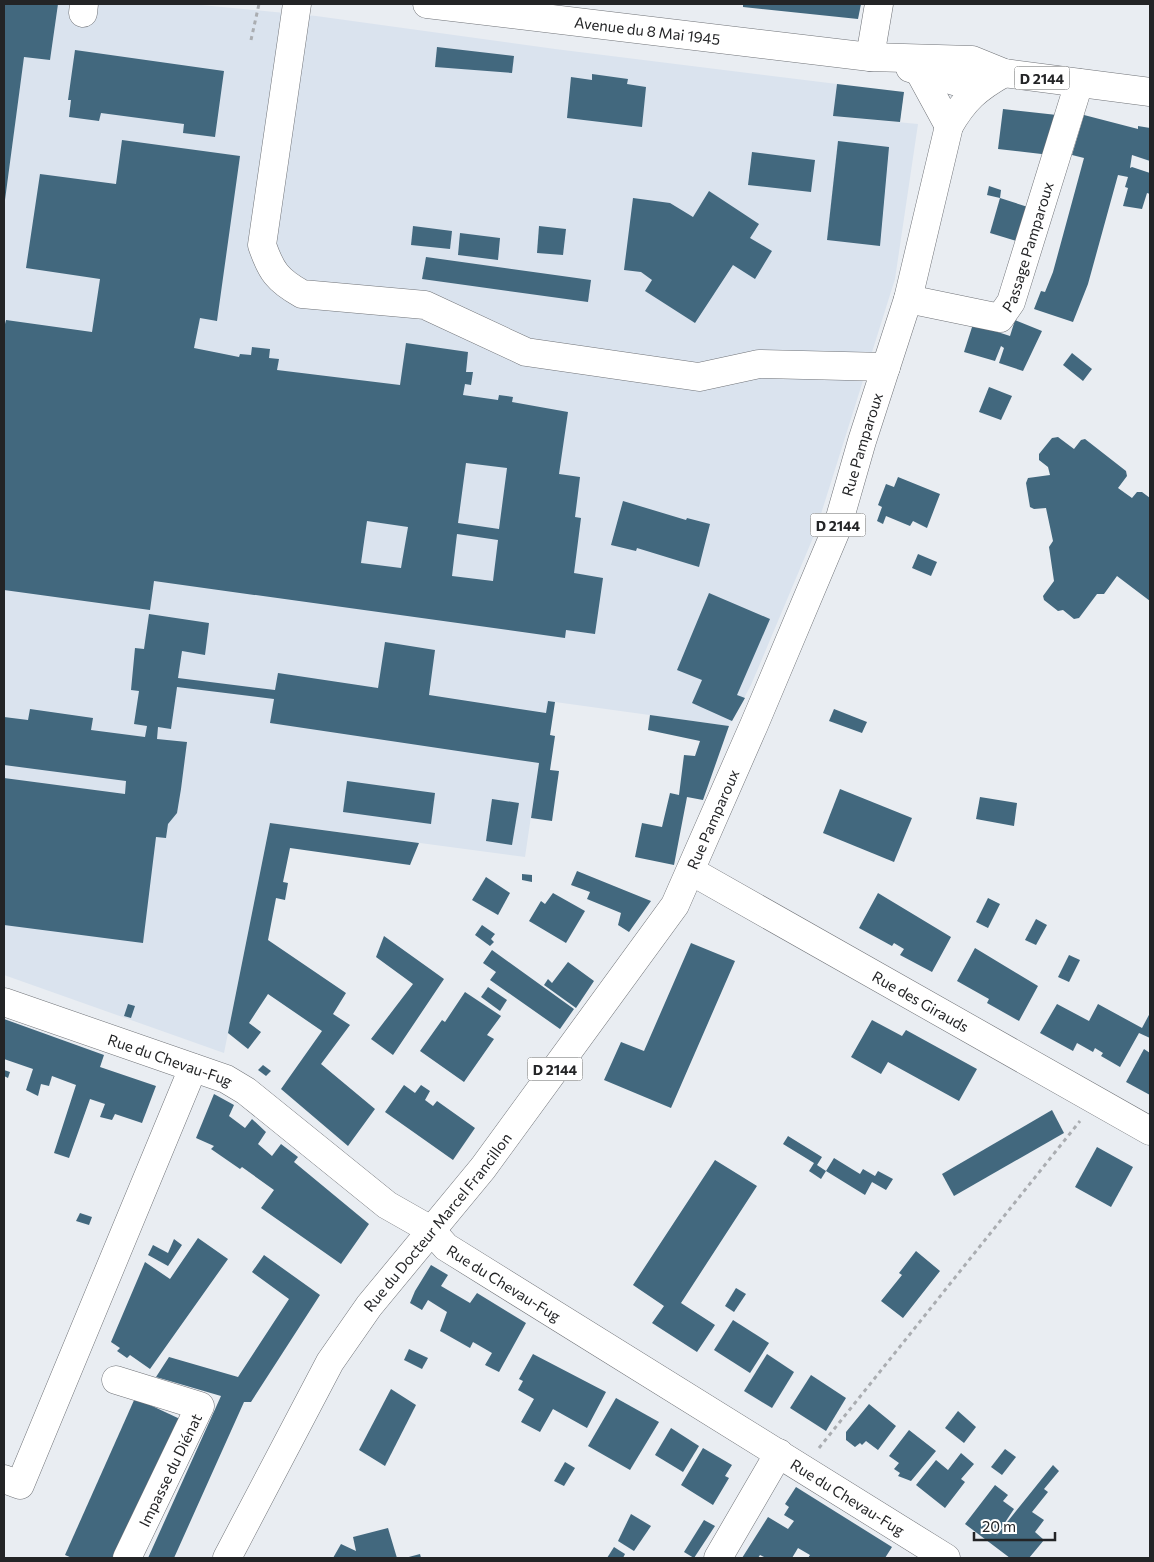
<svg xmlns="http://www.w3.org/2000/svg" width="1154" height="1562" font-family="Commissioner,sans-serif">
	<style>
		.built { fill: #dae3ee }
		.building { fill: #42687e; fill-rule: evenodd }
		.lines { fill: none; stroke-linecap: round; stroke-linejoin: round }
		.minor-casing { stroke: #707378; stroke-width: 29 }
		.major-casing { stroke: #707378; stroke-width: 29 }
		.path { stroke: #aaadb1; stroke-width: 3; stroke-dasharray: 4 4; stroke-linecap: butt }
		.minor { stroke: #fff; stroke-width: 28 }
		.major { stroke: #fff; stroke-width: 28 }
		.labels { text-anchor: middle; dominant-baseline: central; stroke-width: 5; stroke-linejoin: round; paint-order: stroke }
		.shield { fill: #fff; stroke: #656667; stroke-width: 1 }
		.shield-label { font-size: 14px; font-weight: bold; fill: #232426 }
		.street-label { font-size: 15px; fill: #232426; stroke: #fff }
	</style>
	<rect width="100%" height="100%" fill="#e9edf2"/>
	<!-- built -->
	<polygon class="built" points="27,4 191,4 316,16 555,49 837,84 833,116 918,124 895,279 815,533 751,685 729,726 548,701 525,857 270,823 224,1053 4,975 4,208 24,55 22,54"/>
	<!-- building -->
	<g class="building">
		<polygon points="4,4 58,4 50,60 24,57 5,200"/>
		<polygon points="743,4 861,4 858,19 743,7"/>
		<polygon points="437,47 514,56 512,73 435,67"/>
		<polygon points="75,50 224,71 215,137 183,133 184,124 101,113 99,121 69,117 71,100 68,100"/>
		<polygon points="592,74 628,79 627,84 646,87 642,127 567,118 571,77 592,80"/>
		<polygon points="837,84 904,92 900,122 833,116"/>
		<polygon points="1003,109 1057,115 1050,155 998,149"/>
		<polygon points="1084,115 1138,129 1138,126 1150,128 1150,161 1132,155 1130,168 1132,167 1150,173 1150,194 1147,193 1142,209 1123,206 1128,188 1125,187 1128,177 1118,175 1088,284 1073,322 1034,309 1041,291 1045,292 1053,272 1084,158 1072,155"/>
		<path d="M122,140L240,156L217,321L200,318L194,348L239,357L240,354L251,355L252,347L270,349L269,358L279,359L277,370L400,385L406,343L468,352L466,372H473L471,385L465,384L463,395L498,400L499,395L513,397L512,402L568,412L559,474L580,477L575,517L581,518L574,573L603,578L595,634L566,630L565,638L154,581L150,610L4,590V328L6,320L92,332L100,279L26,268L40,174L116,184ZM466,463L507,468L499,529L458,523ZM367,521L408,527L401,568L361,563ZM457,534L498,540L493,581L452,576Z"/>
		<polygon points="838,141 889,147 880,246 827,240"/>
		<polygon points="752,152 815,160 811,192 748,185"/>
		<polygon points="989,186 1001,190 1000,198 987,195"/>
		<polygon points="709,191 759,224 750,238 772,251 755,279 733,265 695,323 645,291 652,280 641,272 624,270 633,198 670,203 693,217"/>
		<polygon points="1000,198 1034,209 1023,243 990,233"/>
		<polygon points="413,226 452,231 450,249 411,245"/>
		<polygon points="539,226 566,229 563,255 537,253"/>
		<polygon points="460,233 500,238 498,260 458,255"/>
		<polygon points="426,257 591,280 588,302 422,279"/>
		<polygon points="1015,320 1042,331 1023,371 999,363 1004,348 1001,346 995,361 964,352 973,324 1010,336"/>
		<polygon points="1072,353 1092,369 1083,381 1063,365"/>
		<polygon points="989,387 1012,396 1001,420 979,412"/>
		<polygon points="1058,437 1074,449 1081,440 1085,439 1126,471 1127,476 1118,488 1132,498 1137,492 1142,492 1150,498 1150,601 1117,576 1104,594 1097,594 1079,618 1074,619 1063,610 1058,611 1044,600 1043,596 1054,581 1049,547 1053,541 1046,508 1034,509 1030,507 1026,483 1028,478 1050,475 1048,467 1039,460 1039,454 1052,438"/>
		<polygon points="898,477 940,494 927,528 913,521 910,526 886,516 883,524 877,521 882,507 878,505 886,484 894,487"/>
		<polygon points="623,501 686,520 687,518 710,524 699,567 637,548 636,551 611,545"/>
		<polygon points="918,554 937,562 931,576 912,568"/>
		<polygon points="709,593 770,619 737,695 745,698 732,721 692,703 702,680 677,670"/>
		<polygon points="149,614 209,623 205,655 182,651 178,678 275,690 278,673 378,688 385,642 435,650 429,695 546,713 548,701 555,702 550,735 555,736 550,770 559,771 552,821 531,818 539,763 270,723 274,699 177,687 171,729 158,727 157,739 187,742 181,789 177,813 168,824 166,838 156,837 143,943 4,925 4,778 125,794 126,781 4,765 4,717 28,720 30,709 93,718 91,730 145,737 147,726 134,724 139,691 131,690 135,648 144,649"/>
		<polygon points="834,709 867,722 862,733 829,721"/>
		<polygon points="650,715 729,726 703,800 687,797 674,865 635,857 642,823 662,827 670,793 679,795 684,755 695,756 700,741 648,730"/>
		<polygon points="347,781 435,793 431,824 343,812"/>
		<polygon points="840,789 912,818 894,862 823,833"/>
		<polygon points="980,797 1017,803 1014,826 976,819"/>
		<polygon points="492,799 519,803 512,845 486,841"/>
		<polygon points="270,823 419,843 410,865 290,848 283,882 288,883 285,900 276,898 268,940 346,993 333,1014 350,1025 321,1064 375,1109 348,1146 281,1089 322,1031 268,994 249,1023 261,1032 248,1049 228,1033"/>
		<polygon points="577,871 651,901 629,932 618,925 621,913 587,899 590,892 571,885"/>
		<polygon points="522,874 532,875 532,882 522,880"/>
		<polygon points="486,877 510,893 498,915 472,900"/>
		<polygon points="553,893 585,911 566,943 529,921 541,901 545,904"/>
		<polygon points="878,893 951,937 932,972 900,955 904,949 894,943 892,946 859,928"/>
		<polygon points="988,898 1000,904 988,928 976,922"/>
		<polygon points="1036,919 1047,925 1036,945 1025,940"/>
		<polygon points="482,925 495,934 491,939 494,942 490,946 475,935"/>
		<polygon points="384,936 444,979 393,1055 371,1039 413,984 376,957"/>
		<polygon points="691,943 735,961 671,1108 604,1080 621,1042 644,1051"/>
		<polygon points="975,948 1038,986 1019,1021 987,1003 989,999 957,981"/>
		<polygon points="492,950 574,1009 560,1029 490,980 496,972 483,963"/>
		<polygon points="1069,955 1080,960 1069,982 1058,977"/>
		<polygon points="568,962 594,981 576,1008 544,985 548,979 552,983"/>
		<polygon points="488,987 507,1000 500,1011 481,997"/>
		<polygon points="465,992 501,1016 487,1035 494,1039 464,1082 420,1051 442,1020 445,1022"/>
		<polygon points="128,1004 135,1006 131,1018 124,1016"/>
		<polygon points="1057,1004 1089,1021 1098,1004 1142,1028 1150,1013 1150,1038 1139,1033 1120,1067 1101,1056 1103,1053 1095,1048 1093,1052 1077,1043 1073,1051 1040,1033"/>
		<polygon points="4,1019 104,1055 100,1067 156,1086 142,1123 115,1114 112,1120 100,1117 105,1104 90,1099 69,1158 54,1153 76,1085 52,1076 49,1086 41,1084 38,1096 26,1090 33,1069 4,1059"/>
		<polygon points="872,1020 902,1036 906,1030 977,1069 959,1101 888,1062 881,1074 851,1057"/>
		<polygon points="1144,1049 1150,1053 1150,1095 1126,1082"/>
		<polygon points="263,1065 271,1071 266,1076 258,1070"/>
		<polygon points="4,1070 10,1072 8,1078 4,1076"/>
		<polygon points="404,1085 415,1093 421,1085 430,1091 425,1100 433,1106 437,1101 475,1128 453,1160 385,1112"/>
		<polygon points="214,1094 234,1105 229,1116 245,1128 252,1119 266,1132 258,1144 272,1156 281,1144 298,1157 294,1162 369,1224 341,1264 261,1208 274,1190 242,1167 240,1169 211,1149 214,1146 196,1138"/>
		<polygon points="1052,1110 1064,1133 954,1196 942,1174"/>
		<polygon points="788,1136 822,1157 817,1165 826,1171 821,1179 809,1171 814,1163 783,1144"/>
		<polygon points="1097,1147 1133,1167 1111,1207 1075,1187"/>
		<polygon points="834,1158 860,1174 863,1169 875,1176 878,1171 893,1179 886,1190 872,1182 865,1195 826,1171"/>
		<polygon points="715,1160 757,1186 681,1303 715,1325 697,1352 652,1323 664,1306 633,1285"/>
		<polygon points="80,1213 92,1217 89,1225 76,1221"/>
		<polygon points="198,1238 228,1259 150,1369 130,1355 127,1358 117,1351 120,1348 111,1342 145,1262 170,1279"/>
		<polygon points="174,1239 182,1245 168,1266 148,1255 153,1245 168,1253"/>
		<polygon points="916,1251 940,1271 903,1318 881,1301 902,1275 899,1273"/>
		<polygon points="264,1255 320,1295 251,1402 244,1402 174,1558 148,1558 221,1396 156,1377 169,1357 238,1377 289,1299 252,1272"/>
		<polygon points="431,1265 448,1275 441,1286 470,1303 477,1293 526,1323 499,1372 485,1365 492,1353 473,1342 470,1348 440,1331 447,1312 428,1300 422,1310 410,1303 415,1291"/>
		<polygon points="736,1288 746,1294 734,1312 725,1306"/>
		<polygon points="733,1320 769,1343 750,1373 714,1350"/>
		<polygon points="409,1349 428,1358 422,1369 404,1360"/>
		<polygon points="533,1354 606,1392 587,1428 553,1409 540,1432 521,1422 534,1399 518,1390 523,1381 519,1379"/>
		<polygon points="767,1354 794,1372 772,1408 744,1391"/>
		<polygon points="811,1375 846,1398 826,1431 790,1408"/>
		<polygon points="391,1389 416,1405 385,1466 359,1450"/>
		<polygon points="135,1398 180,1419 118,1558 72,1558 65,1555"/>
		<polygon points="616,1398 659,1422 630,1470 588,1446"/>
		<polygon points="869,1404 896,1426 878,1450 866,1441 862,1445 860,1443 855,1447 846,1440 846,1432"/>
		<polygon points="958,1411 976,1427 964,1443 945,1428"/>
		<polygon points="671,1428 699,1446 683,1472 655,1455"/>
		<polygon points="909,1430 936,1451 911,1481 898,1476 900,1473 894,1469 899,1463 889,1456"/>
		<polygon points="703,1448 732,1465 725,1476 729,1478 713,1505 681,1485"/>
		<polygon points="1005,1449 1016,1457 1002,1475 991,1467"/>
		<polygon points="961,1453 974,1464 961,1479 965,1482 945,1508 916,1485 936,1460 948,1470"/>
		<polygon points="565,1462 575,1468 564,1486 554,1481"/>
		<polygon points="1053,1465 1059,1471 1044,1489 1048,1492 1032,1512 1044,1520 1035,1532 1044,1540 1029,1558 1010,1558 965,1524 995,1485 1008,1495 1003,1501 1014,1509 996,1536"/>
		<polygon points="796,1487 892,1547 885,1558 808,1558 810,1555 798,1548 792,1558 766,1558 760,1555 758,1558 742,1558 768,1517 788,1529 794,1521 784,1515 789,1507 785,1504"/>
		<polygon points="631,1514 651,1526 634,1551 618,1541"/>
		<polygon points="704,1520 715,1526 694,1558 684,1552"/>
		<polygon points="388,1528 397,1558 333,1558 341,1544 356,1551 353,1537"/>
		<polygon points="614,1547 625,1554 623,1558 607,1558"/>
		<polygon points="420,1554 421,1558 405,1558"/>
	</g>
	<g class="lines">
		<!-- minor casing -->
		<g class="minor-casing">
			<g id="minor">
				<path d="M297,4L262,245C271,271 277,280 302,294L425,305L526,352L699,377L759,364L886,367"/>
				<polyline points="83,13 84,4"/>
				<polyline points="870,57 879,4"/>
				<path id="s1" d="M908,299L1000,318L1011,302L1079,83"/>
				<path id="s2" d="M691,871L1150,1131"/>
				<path id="s3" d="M4,1002L226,1079L246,1091L387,1205L431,1230L446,1247L946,1558"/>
				<polyline points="116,1380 200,1406 127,1558"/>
				<polyline points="4,1479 20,1485 193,1068"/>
				<polyline points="718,1558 779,1453"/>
			</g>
		</g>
		<!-- major casing -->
		<g class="major-casing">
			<g id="major">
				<path id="s4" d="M427,4L870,57L972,60L1004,73L1150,92"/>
				<polyline points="910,68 978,88"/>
				<polyline points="919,71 949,126"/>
				<path id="s5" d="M227,1558L330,1362L369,1306L483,1168L675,905L754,725L837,528L862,441L908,299L949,126C964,100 977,88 1004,73"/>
			</g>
		</g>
		<!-- path -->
		<g class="path">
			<polyline points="251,40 259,4"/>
			<polyline points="819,1448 1080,1121"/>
		</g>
		<!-- minor -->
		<use href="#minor" class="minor"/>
		<!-- major -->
		<use href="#major" class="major"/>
	</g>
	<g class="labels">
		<!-- shield labels -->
		<g class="shield">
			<rect x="1014.5" y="66.5" width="55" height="23" rx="4"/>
			<rect x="810.5" y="513.5" width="55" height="23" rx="4"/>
			<rect x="527.5" y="1057.5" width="55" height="23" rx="4"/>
		</g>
		<g class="shield-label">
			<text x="1042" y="78">D 2144</text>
			<text x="838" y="525">D 2144</text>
			<text x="555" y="1069">D 2144</text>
		</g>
		<!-- street labels -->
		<g class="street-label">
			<text stroke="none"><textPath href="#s4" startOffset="222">Avenue du 8 Mai 1945</textPath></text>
			<text stroke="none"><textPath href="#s1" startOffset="171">Passage Pamparoux</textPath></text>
			<text stroke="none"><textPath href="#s5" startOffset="1292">Rue Pamparoux</textPath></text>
			<text stroke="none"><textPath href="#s5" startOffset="888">Rue Pamparoux</textPath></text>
			<text stroke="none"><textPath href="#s2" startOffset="264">Rue des Girauds</textPath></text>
			<text stroke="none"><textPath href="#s3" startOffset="176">Rue du Chevau-Fug</textPath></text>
			<text stroke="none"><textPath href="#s5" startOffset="398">Rue du Docteur Marcel Francillon</textPath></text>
			<text stroke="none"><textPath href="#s3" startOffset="581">Rue du Chevau-Fug</textPath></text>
			<text transform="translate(170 1470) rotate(-64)">Impasse du Diénat</text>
			<text stroke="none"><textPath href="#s3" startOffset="986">Rue du Chevau-Fug</textPath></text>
		</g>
	</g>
	<!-- border -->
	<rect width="1154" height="1562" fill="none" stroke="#232426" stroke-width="10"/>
	<!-- scale -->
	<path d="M974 1532v8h81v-8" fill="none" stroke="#232426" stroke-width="2.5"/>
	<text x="982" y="1532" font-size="15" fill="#232426" stroke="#ffffff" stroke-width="4" paint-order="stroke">20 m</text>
</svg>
